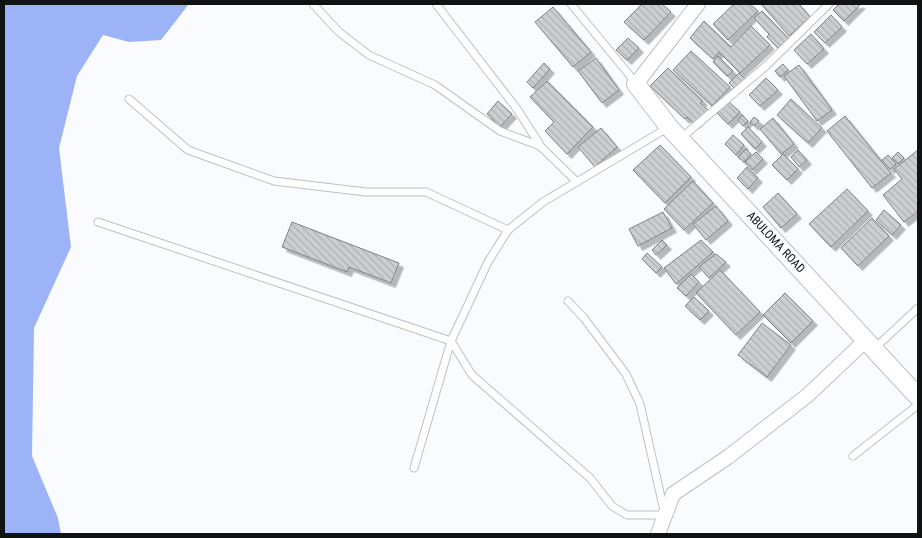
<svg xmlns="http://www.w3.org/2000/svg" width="922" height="538" font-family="'Roboto Condensed',sans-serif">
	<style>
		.water { fill: #9cb4f7 }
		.building { fill: url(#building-back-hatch); stroke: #808184; filter: url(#shadow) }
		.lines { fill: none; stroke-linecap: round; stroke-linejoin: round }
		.service-casing { stroke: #bec0c3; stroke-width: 9 }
		.minor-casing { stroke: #bec0c3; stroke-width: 16 }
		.tertiary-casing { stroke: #bec0c3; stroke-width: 20 }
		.service { stroke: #fff; stroke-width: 7 }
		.minor { stroke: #fff; stroke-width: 14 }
		.tertiary { stroke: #fff; stroke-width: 18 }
		.labels { text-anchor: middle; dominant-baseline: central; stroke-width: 4.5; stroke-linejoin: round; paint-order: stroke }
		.street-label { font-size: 12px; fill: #111213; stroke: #fafbff }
	</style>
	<defs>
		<pattern id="building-back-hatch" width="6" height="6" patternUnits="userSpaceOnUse" patternTransform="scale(1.25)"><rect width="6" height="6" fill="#ccced1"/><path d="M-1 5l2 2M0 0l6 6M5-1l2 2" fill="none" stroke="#aeb0b3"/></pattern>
		<filter id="shadow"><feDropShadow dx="4.5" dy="4.5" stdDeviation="0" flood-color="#0004"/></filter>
	</defs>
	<rect width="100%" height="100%" fill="#fafbff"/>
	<!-- water -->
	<polygon class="water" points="4,4 189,4 161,40 129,42 103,35 77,76 59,148 71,247 34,328 32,456 58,518 61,534 4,534"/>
	<!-- building -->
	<g class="building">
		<polygon points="642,4 662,4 671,12 644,40 624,22"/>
		<polygon points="734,4 750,4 758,11 728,40 713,24"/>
		<polygon points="761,4 799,4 810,17 789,36"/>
		<polygon points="839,4 861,4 844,21 833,10"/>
		<polygon points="553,7 591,52 573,67 535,22"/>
		<polygon points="762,11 789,39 779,49 767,37 769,34 754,18"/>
		<polygon points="831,15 842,27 825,43 814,32"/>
		<polygon points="704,21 731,47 751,26 770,45 740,73 719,52 713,59 690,38"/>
		<polygon points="811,34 824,49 807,64 794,50"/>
		<polygon points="628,38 639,48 627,60 616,50"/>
		<polygon points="691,51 730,87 712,106 673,70"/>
		<polygon points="718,56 733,71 727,76 713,62"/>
		<polygon points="596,58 619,90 602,103 578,71"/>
		<polygon points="544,63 550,69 533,88 527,82"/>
		<polygon points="783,64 788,70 780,77 775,71"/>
		<polygon points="799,65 832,110 817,121 784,76"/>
		<polygon points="668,68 703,101 700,103 708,110 695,124 687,117 685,119 650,86"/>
		<polygon points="739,73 745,79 735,89 729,83"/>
		<polygon points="766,78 778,90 760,106 749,95"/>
		<polygon points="547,81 593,127 567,154 545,131 554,122 530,97"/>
		<polygon points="791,99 822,128 808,143 777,115"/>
		<polygon points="498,101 512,114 500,127 487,114"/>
		<polygon points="728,101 740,112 728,124 717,113"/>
		<polygon points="742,115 748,121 743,126 738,120"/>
		<polygon points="845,116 891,173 872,188 827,131"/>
		<polygon points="754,117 759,121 754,126 750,122"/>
		<polygon points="773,118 794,144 781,154 760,129"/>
		<polygon points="748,127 762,142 755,149 741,134"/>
		<polygon points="601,128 617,147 595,167 578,147"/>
		<polygon points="733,135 744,145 736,155 725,144"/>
		<polygon points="660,145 691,177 665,203 633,170"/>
		<polygon points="746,149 751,154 744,162 738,157"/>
		<polygon points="798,150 807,160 799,167 791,157"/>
		<polygon points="918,150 918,211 904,222 883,195 902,179 894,169"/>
		<polygon points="756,152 763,159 752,170 745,162"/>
		<polygon points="898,152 904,158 898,164 892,158"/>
		<polygon points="783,154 798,169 787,180 772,165"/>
		<polygon points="888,155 896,164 890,169 882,160"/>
		<polygon points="747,167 758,178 748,189 737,178"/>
		<polygon points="693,181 713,203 684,230 664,209"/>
		<polygon points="847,189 868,211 831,247 809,224"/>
		<polygon points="778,193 797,214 781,228 763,207"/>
		<polygon points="716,206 728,221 706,240 693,224"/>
		<polygon points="884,210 901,225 892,235 876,220"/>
		<polygon points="663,212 672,228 638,246 629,229"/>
		<polygon points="872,218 889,236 858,266 841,248"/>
		<polygon points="292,222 399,263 391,283 349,267 347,272 282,247"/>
		<polygon points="662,240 667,245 656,255 652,250"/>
		<polygon points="701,240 713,252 676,284 664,268"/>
		<polygon points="647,253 662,267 656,273 642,259"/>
		<polygon points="716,254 726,262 709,278 699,267"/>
		<polygon points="720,270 760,312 736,335 696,293"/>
		<polygon points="691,274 699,282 686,296 677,288"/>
		<polygon points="785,293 813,321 791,343 763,315"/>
		<polygon points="694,297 709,311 700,320 685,306"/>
		<polygon points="762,323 791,345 767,377 738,355"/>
	</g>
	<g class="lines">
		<!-- service casing -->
		<g class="service-casing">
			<g id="service">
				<polyline points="313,4 339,32 369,55 435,85 500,131 540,146 577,182"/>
				<polyline points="436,4 517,109 540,145"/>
				<polyline points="571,4 636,83"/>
				<polyline points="129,99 188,150 274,181 366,192 426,192 508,230"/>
				<polyline points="680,139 766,66 829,4"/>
				<polyline points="98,222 451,341 414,468"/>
				<polyline points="568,301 584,318 626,374 640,404 665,515 627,515 612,506 590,478 472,375 451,341 488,262 508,230 543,202 669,127"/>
				<polyline points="875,348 918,308"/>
				<polyline points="853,456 918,405"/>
			</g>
		</g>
		<!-- minor casing -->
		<g class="minor-casing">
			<g id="minor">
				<polyline points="636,84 698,4"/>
				<polyline points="658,534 673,494 728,457 808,395 866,340"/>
			</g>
		</g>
		<!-- tertiary casing -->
		<g class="tertiary-casing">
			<polyline id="tertiary" points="636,84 669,127 918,397"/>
		</g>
		<!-- service -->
		<use href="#service" class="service"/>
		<!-- minor -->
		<use href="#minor" class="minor"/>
		<!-- tertiary -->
		<use href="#tertiary" class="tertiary"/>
	</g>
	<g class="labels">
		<!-- street labels -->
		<g class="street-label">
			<text transform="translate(776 242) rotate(47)">ABULOMA ROAD</text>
		</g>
	</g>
	<!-- border -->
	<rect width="922" height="538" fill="none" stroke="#111213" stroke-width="10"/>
</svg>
